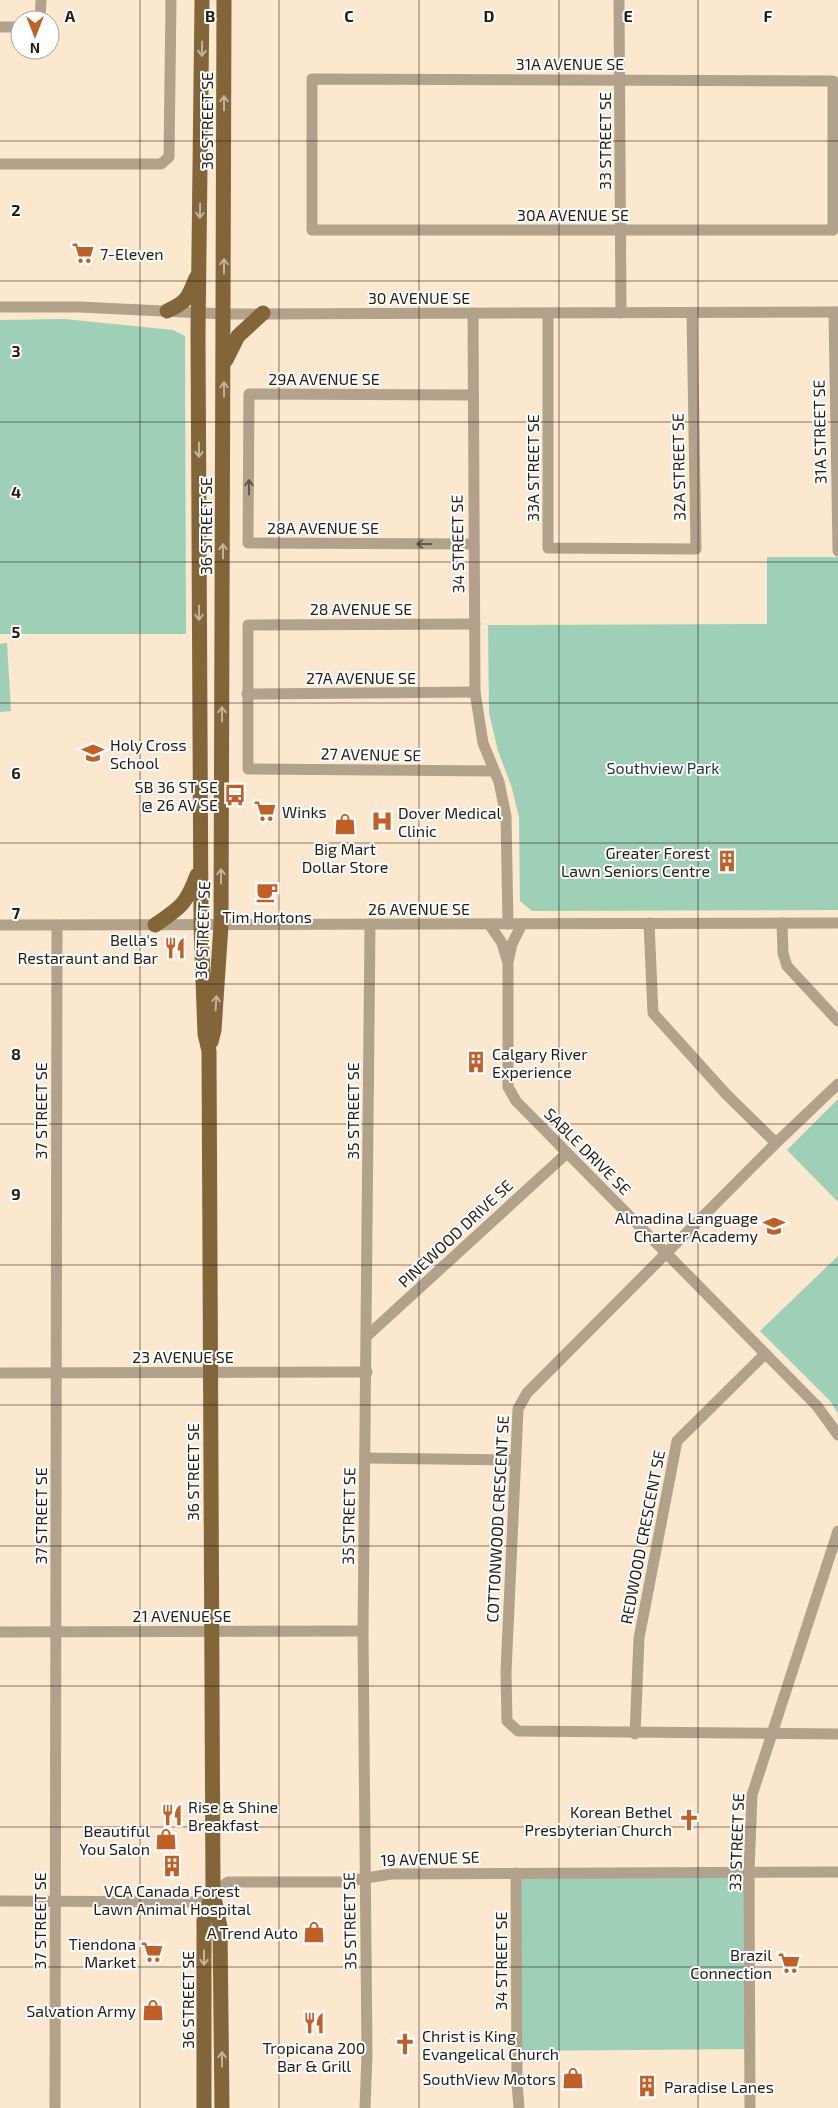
<svg xmlns="http://www.w3.org/2000/svg" width="838" height="2108" font-family="'Exo 2',sans-serif">
	<style>
		.green { fill: #9dd0b6 }
		.lines { fill: none; stroke-linecap: round; stroke-linejoin: round }
		.minor { stroke: #b3a28b; stroke-width: 11 }
		.major { stroke: #83653a; stroke-width: 15 }
		.oneway { stroke: #c1b29c }
		.oneway2 { stroke: #645849 }
		.grid { fill: none; stroke: #231c13; stroke-width: 1; stroke-opacity: 0.55 }
		.labels { text-anchor: middle; dominant-baseline: central; stroke-width: 4; stroke-linejoin: round; paint-order: stroke }
		.street-label { font-size: 16px; fill: #231c13; stroke: #fff }
		.poi-label { font-size: 16px; fill: #231c13; stroke: #fff; text-anchor: end }
		.park-label { font-size: 16px; fill: #163526; stroke: #fff }
		.grid-label { font-size: 16px; text-anchor: middle; font-weight: bold; fill: #231c13; stroke: #fff; stroke-width: 4; stroke-linejoin: round; paint-order: stroke }
	</style>
	<rect width="100%" height="100%" fill="#fce7cf"/>
	<!-- green -->
	<g class="green">
		<polygon points="64,319 173,330 185,336 186,634 0,634 0,320"/>
		<polygon points="767,557 838,557 838,910 532,911 520,901 519,817 511,785 498,751 489,713 488,625 767,624"/>
		<polygon points="7,643 11,711 0,712 0,644"/>
		<polygon points="838,1099 838,1202 787,1150"/>
		<polygon points="838,1256 838,1414 831,1402 760,1331"/>
		<polygon points="749,1871 750,2049 517,2051 516,1873"/>
	</g>
	<g class="lines">
		<!-- minor -->
		<g class="minor">
			<polyline points="619,0 621,313"/>
			<polyline points="40,20 41,0"/>
			<polyline points="0,27 20,27"/>
			<polygon points="312,79 833,81 833,230 312,230"/>
			<polyline points="0,164 161,164 169,157 171,0"/>
			<polyline points="0,307 80,307 224,314 838,312"/>
			<polyline points="834,312 838,551"/>
			<polyline points="473,313 475,692 483,743 499,782 506,816 508,924"/>
			<polyline points="548,313 548,548 696,549 692,313"/>
			<polyline points="473,395 249,394 248,543 473,544"/>
			<polyline points="475,624 248,625 248,769 494,771"/>
			<polyline points="247,694 475,692"/>
			<polyline points="649,923 653,1013 726,1094 776,1143"/>
			<polyline points="782,923 783,953 787,966 838,1021"/>
			<polyline points="489,924 502,943 507,960"/>
			<polyline points="522,924 512,944 508,962 508,1087 516,1101 817,1406 838,1435"/>
			<polyline points="0,925 838,923"/>
			<polyline points="838,1084 776,1143 527,1393 518,1409 506,1672 507,1721 518,1731 838,1734"/>
			<polyline points="367,1336 566,1154"/>
			<polyline points="0,1373 367,1372"/>
			<polyline points="365,1458 515,1460"/>
			<polyline points="0,1632 363,1631"/>
			<polyline points="635,1734 639,1638 677,1441 765,1354"/>
			<polyline points="516,1873 517,2083 519,2108"/>
			<polyline points="0,1901 201,1902 228,1882 342,1882 391,1874 838,1872"/>
			<polyline points="55,2108 57,925"/>
			<polyline points="365,2108 367,2055 363,1631 370,924"/>
			<polyline points="750,2108 749,1871 752,1795 838,1531"/>
		</g>
		<!-- major -->
		<g class="major">
			<polyline points="202,0 198,334 201,925 205,1034 209,1051 213,1893 220,1927 222,2108"/>
			<path d="M167,311C187,302 188,298 196,278"/>
			<polyline points="226,360 238,336 263,313"/>
			<path d="M155,925C180,908 186,905 197,875"/>
			<polyline points="211,1042 214,1030 221,925 224,0"/>
			<polyline points="204,2108 204,1921 212,1894"/>
		</g>
	</g>
	<!-- one-way arrows -->
	<defs><path id="oneway-shaft" d="M-6 0H5M1.5-3L5.5 0L1.5 3" fill="none" stroke-width="1.6" stroke-linecap="round" stroke-linejoin="round" transform="scale(1.25)"/></defs>
	<g class="oneway">
		<use href="#oneway-shaft" transform="translate(202 49) rotate(91)"/>
		<use href="#oneway-shaft" transform="translate(224 103) rotate(-90)"/>
		<use href="#oneway-shaft" transform="translate(200 211) rotate(91)"/>
		<use href="#oneway-shaft" transform="translate(224 266) rotate(-90)"/>
		<use href="#oneway-shaft" transform="translate(224 389) rotate(-90)"/>
		<use href="#oneway-shaft" transform="translate(199 450) rotate(90)"/>
		<use href="#oneway-shaft" transform="translate(223 551) rotate(-90)"/>
		<use href="#oneway-shaft" transform="translate(199 613) rotate(90)"/>
		<use href="#oneway-shaft" transform="translate(222 714) rotate(-90)"/>
		<use href="#oneway-shaft" transform="translate(221 876) rotate(-90)"/>
		<use href="#oneway-shaft" transform="translate(216 1003) rotate(-86)"/>
		<use href="#oneway-shaft" transform="translate(204 1958) rotate(90)"/>
		<use href="#oneway-shaft" transform="translate(222 2059) rotate(-90)"/>
	</g>
	<g class="oneway2">
		<use href="#oneway-shaft" transform="translate(249 487) rotate(-90)"/>
		<use href="#oneway-shaft" transform="translate(424 544) rotate(-180)"/>
	</g>
	<!-- grid -->
	<path class="grid" d="M140,0V2108M279,0V2108M419,0V2108M559,0V2108M698,0V2108M0,141H838M0,281H838M0,422H838M0,562H838M0,703H838M0,843H838M0,984H838M0,1124H838M0,1265H838M0,1405H838M0,1546H838M0,1686H838M0,1827H838M0,1967H838"/>
	<!-- icons -->
	<defs>
		<g id="supermarket-bare" transform="scale(1.725)"><path d="M-6-5.5h2.5l.6 2H6L4.5 2H-2.5L-4.4-4H-6ZM-1.5 3.2a1.3 1.3 0 1 0 .1 0ZM3 3.2a1.3 1.3 0 1 0 .1 0Z" fill="#c25f26" stroke="#fff" stroke-width="2.5" paint-order="stroke"/></g>
		<g id="school-bare" transform="scale(1.725)"><path d="M0-5L7-2L0 1L-7-2ZM-4 1L0 2.5L4 1V4Q0 6-4 4Z" fill="#c25f26" stroke="#fff" stroke-width="2.5" paint-order="stroke"/></g>
		<g id="bus-bare" transform="scale(1.725)"><path d="M-5-6H5V4H4V6H2V4H-2V6H-4V4H-5ZM-3.5-4V0h7V-4ZM-3.5 1.2v1.5H-2V1.2ZM2 1.2v1.5H3.5V1.2Z" fill="#c25f26" stroke="#fff" stroke-width="2.5" paint-order="stroke"/></g>
		<g id="hospital-bare" transform="scale(1.725)"><path d="M-5-5h3v3.5h4V-5h3V5h-3V1.5h-4V5h-3Z" fill="#c25f26" stroke="#fff" stroke-width="2.5" paint-order="stroke"/></g>
		<g id="shop-bare" transform="scale(1.725)"><path d="M-5-2.5h2.3a2.7 3.5 0 0 1 5.4 0H5L5.5 6h-11ZM-1.5-2.5h3a1.5 2.3 0 0 0-3 0Z" fill="#c25f26" stroke="#fff" stroke-width="2.5" paint-order="stroke"/></g>
		<g id="building-bare" transform="scale(1.725)"><path d="M-4-6H4V6H1V3H-1V6H-4ZM-2.5-4.3h1.7v1.8h-1.7ZM.8-4.3h1.7v1.8H.8ZM-2.5-1h1.7V.8h-1.7ZM.8-1h1.7V.8H.8Z" fill="#c25f26" stroke="#fff" stroke-width="2.5" paint-order="stroke"/></g>
		<g id="cafe-bare" transform="scale(1.725)"><path d="M-5.5-4.5H6V0H3Q3 3.5 0 3.5H-2.5Q-5.5 3.5-5.5 0ZM3-3.2v2h1.7v-2ZM-6 4.5H4V6H-6Z" fill="#c25f26" stroke="#fff" stroke-width="2.5" paint-order="stroke"/></g>
		<g id="restaurant-bare" transform="scale(1.725)"><path d="M-5-6h1v4h1v-4h1v4h1v-4h1v5L-1.5 .5V6h-2V.5L-5-1ZM5-6V6H3V1.5H1.5Q1.5-4 5-6Z" fill="#c25f26" stroke="#fff" stroke-width="2.5" paint-order="stroke"/></g>
		<g id="church-bare" transform="scale(1.725)"><path d="M-1.2-6h2.4v3.5h3.3v2.4h-3.3V6h-2.4V-.1h-3.3v-2.4h3.3Z" fill="#c25f26" stroke="#fff" stroke-width="2.5" paint-order="stroke"/></g>
	</defs>
	<g fill-rule="evenodd">
		<use href="#supermarket-bare" x="83" y="253"/>
		<use href="#school-bare" x="93" y="753"/>
		<use href="#bus-bare" x="235" y="795"/>
		<use href="#supermarket-bare" x="265" y="811"/>
		<use href="#hospital-bare" x="382" y="821"/>
		<use href="#shop-bare" x="345" y="824"/>
		<use href="#building-bare" x="727" y="861"/>
		<use href="#cafe-bare" x="267" y="892"/>
		<use href="#restaurant-bare" x="175" y="948"/>
		<use href="#building-bare" x="476" y="1062"/>
		<use href="#school-bare" x="774" y="1226"/>
		<use href="#restaurant-bare" x="172" y="1815"/>
		<use href="#church-bare" x="689" y="1820"/>
		<use href="#shop-bare" x="166" y="1839"/>
		<use href="#building-bare" x="172" y="1866"/>
		<use href="#shop-bare" x="314" y="1932"/>
		<use href="#supermarket-bare" x="152" y="1952"/>
		<use href="#supermarket-bare" x="789" y="1963"/>
		<use href="#shop-bare" x="153" y="2010"/>
		<use href="#restaurant-bare" x="314" y="2023"/>
		<use href="#church-bare" x="405" y="2044"/>
		<use href="#shop-bare" x="573" y="2078"/>
		<use href="#building-bare" x="647" y="2086"/>
	</g>
	<g class="labels">
		<!-- street labels -->
		<g class="street-label">
			<text x="570" y="63">31A AVENUE SE</text>
			<text transform="translate(206 121) rotate(-90)">36 STREET SE</text>
			<text transform="translate(604 141) rotate(-90)">33 STREET SE</text>
			<text x="573" y="214">30A AVENUE SE</text>
			<text x="419" y="297">30 AVENUE SE</text>
			<text x="324" y="378">29A AVENUE SE</text>
			<text transform="translate(819 432) rotate(-91)">31A STREET SE</text>
			<text transform="translate(678 467) rotate(-91)">32A STREET SE</text>
			<text transform="translate(532 468) rotate(-90)">33A STREET SE</text>
			<text transform="translate(205 526) rotate(-90)">36 STREET SE</text>
			<text x="323" y="527">28A AVENUE SE</text>
			<text transform="translate(457 544) rotate(-91)">34 STREET SE</text>
			<text x="361" y="608">28 AVENUE SE</text>
			<text x="361" y="677">27A AVENUE SE</text>
			<text transform="translate(371 754) rotate(1)">27 AVENUE SE</text>
			<text x="419" y="908">26 AVENUE SE</text>
			<text transform="translate(202 930) rotate(-88)">36 STREET SE</text>
			<text transform="translate(40 1111) rotate(-90)">37 STREET SE</text>
			<text transform="translate(352 1111) rotate(-90)">35 STREET SE</text>
			<text transform="translate(588 1151) rotate(45)">SABLE DRIVE SE</text>
			<text transform="translate(455 1233) rotate(-43)">PINEWOOD DRIVE SE</text>
			<text x="183" y="1356">23 AVENUE SE</text>
			<text transform="translate(192 1472) rotate(-90)">36 STREET SE</text>
			<text transform="translate(40 1516) rotate(-90)">37 STREET SE</text>
			<text transform="translate(348 1516) rotate(-89)">35 STREET SE</text>
			<text transform="translate(497 1519) rotate(-87)">COTTONWOOD CRESCENT SE</text>
			<text transform="translate(642 1537) rotate(-79)">REDWOOD CRESCENT SE</text>
			<text x="182" y="1615">21 AVENUE SE</text>
			<text transform="translate(736 1842) rotate(-88)">33 STREET SE</text>
			<text transform="translate(430 1858) rotate(-2)">19 AVENUE SE</text>
			<text transform="translate(39 1921) rotate(-90)">37 STREET SE</text>
			<text transform="translate(349 1921) rotate(-91)">35 STREET SE</text>
			<text transform="translate(500 1961) rotate(-90)">34 STREET SE</text>
			<text transform="translate(187 2000) rotate(-90)">36 STREET SE</text>
		</g>
		<!-- poi labels -->
		<g class="poi-label">
			<text x="100" y="253" text-anchor="start">7-Eleven</text>
			<text x="110" y="744" text-anchor="start">Holy Cross<tspan x="110" dy="18">School</tspan></text>
			<text x="218" y="786">SB 36 ST SE<tspan x="218" dy="18">@ 26 AV SE</tspan></text>
			<text x="282" y="811" text-anchor="start">Winks</text>
			<text x="398" y="812" text-anchor="start">Dover Medical<tspan x="398" dy="18">Clinic</tspan></text>
			<text x="345" y="848" text-anchor="middle">Big Mart<tspan x="345" dy="18">Dollar Store</tspan></text>
			<text x="710" y="852">Greater Forest<tspan x="710" dy="18">Lawn Seniors Centre</tspan></text>
			<text x="267" y="916" text-anchor="middle">Tim Hortons</text>
			<text x="158" y="939">Bella's<tspan x="158" dy="18">Restaraunt and Bar</tspan></text>
			<text x="492" y="1053" text-anchor="start">Calgary River<tspan x="492" dy="18">Experience</tspan></text>
			<text x="758" y="1217">Almadina Language<tspan x="758" dy="18">Charter Academy</tspan></text>
			<text x="188" y="1806" text-anchor="start">Rise &amp; Shine<tspan x="188" dy="18">Breakfast</tspan></text>
			<text x="672" y="1811">Korean Bethel<tspan x="672" dy="18">Presbyterian Church</tspan></text>
			<text x="150" y="1830">Beautiful<tspan x="150" dy="18">You Salon</tspan></text>
			<text x="172" y="1890" text-anchor="middle">VCA Canada Forest<tspan x="172" dy="18">Lawn Animal Hospital</tspan></text>
			<text x="298" y="1932">A Trend Auto</text>
			<text x="136" y="1943">Tiendona<tspan x="136" dy="18">Market</tspan></text>
			<text x="772" y="1954">Brazil<tspan x="772" dy="18">Connection</tspan></text>
			<text x="136" y="2010">Salvation Army</text>
			<text x="422" y="2035" text-anchor="start">Christ is King<tspan x="422" dy="18">Evangelical Church</tspan></text>
			<text x="314" y="2047" text-anchor="middle">Tropicana 200<tspan x="314" dy="18">Bar &amp; Grill</tspan></text>
			<text x="556" y="2078">SouthView Motors</text>
			<text x="664" y="2086" text-anchor="start">Paradise Lanes</text>
		</g>
		<!-- park labels -->
		<g class="park-label">
			<text x="663" y="767">Southview Park</text>
		</g>
	</g>
	<g class="grid-label">
		<text x="70" y="22">A</text>
		<text x="210" y="22">B</text>
		<text x="349" y="22">C</text>
		<text x="489" y="22">D</text>
		<text x="628" y="22">E</text>
		<text x="768" y="22">F</text>
		<text x="16" y="216">2</text>
		<text x="16" y="357">3</text>
		<text x="16" y="498">4</text>
		<text x="16" y="638">5</text>
		<text x="16" y="779">6</text>
		<text x="16" y="919">7</text>
		<text x="16" y="1060">8</text>
		<text x="16" y="1200">9</text>
	</g>
	<!-- north arrow -->
	<g transform="translate(35 35) rotate(180)"><circle r="24" fill="#ffffff" stroke="#a7a4a1"/>
	<path d="M0-4L9 19L0 12L-9 19Z" fill="#c25f26"/>
	<text y="-8" font-size="14" font-weight="bold" text-anchor="middle" fill="#231c13">N</text>
	</g>
</svg>
